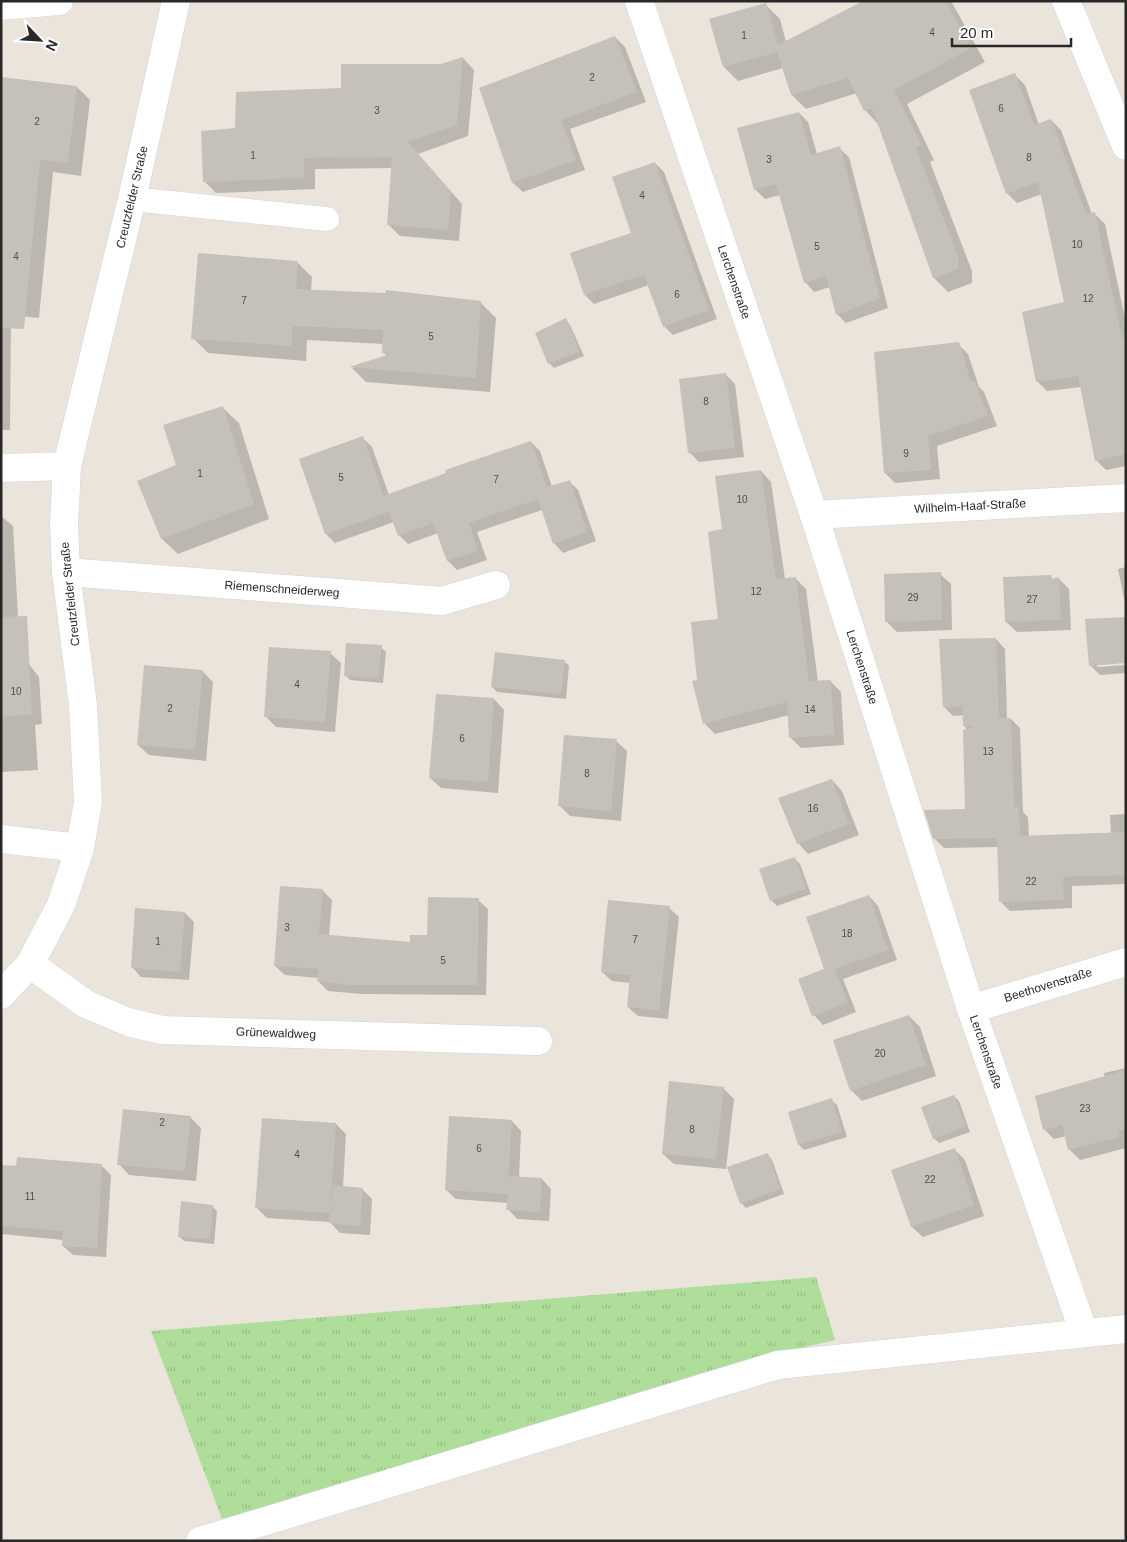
<svg xmlns="http://www.w3.org/2000/svg" width="1127" height="1542" font-family="Arial,sans-serif">
	<style>
		.grass { fill: url(#grass-tufts) }
		.shadow { fill: #0003 }
		.building { fill: #c5c1ba }
		.lines { fill: none; stroke-linecap: round; stroke-linejoin: round }
		.service-casing { stroke: #d0d3e0; stroke-width: 25 }
		.minor-casing { stroke: #d0d3e0; stroke-width: 29 }
		.tertiary-casing { stroke: #d0d3e0; stroke-width: 29 }
		.service { stroke: #fff; stroke-width: 24 }
		.minor { stroke: #fff; stroke-width: 28 }
		.tertiary { stroke: #fff; stroke-width: 28 }
		.labels { text-anchor: middle; dominant-baseline: central; stroke-width: 4.5; stroke-linejoin: round; paint-order: stroke }
		.number-label { font-size: 10px; fill: #4f4e4c }
		.street-label { font-size: 12px; fill: #282828; stroke: #fff }
	</style>
	<defs>
		<pattern id="grass-tufts" width="24" height="20" patternUnits="userSpaceOnUse" patternTransform="scale(1.25)"><rect width="24" height="20" fill="#afde9a"/><path d="M3 7l-1-3M5 7V3M7 7l1-3M15 17l-1-3M17 17v-4M19 17l1-3" fill="none" stroke="#97be85"/></pattern>
	</defs>
	<rect width="100%" height="100%" fill="#eae4db"/>
	<!-- grass -->
	<polygon class="grass" points="816,1277 835,1340 780,1353 222,1519 151,1331"/>
	<!-- shadow -->
	<g class="shadow">
		<polygon points="865,1 951,1 985,62 907,104 934,160 930,162 972,271 972,283 948,292 934,278 879,125 865,110 857,93 806,109 792,95 783,68 738,81 724,67 766,5 780,19 786,42"/>
		<polygon points="615,37 625,47 646,102 570,129 585,170 523,192 513,183"/>
		<polygon points="463,58 474,70 468,136 418,154 462,204 459,241 400,236 388,224 393,168 315,169 315,189 216,193 204,181 237,130 343,89 442,65"/>
		<polygon points="1015,75 1025,85 1039,125 1051,120 1061,130 1092,214 1095,214 1105,224 1126,323 1126,466 1106,470 1096,460 1081,387 1047,391 1037,381 1066,303 1042,194 1017,203 1007,193"/>
		<polygon points="1,78 77,87 90,100 81,176 53,172 39,318 11,315 10,430 1,430"/>
		<polygon points="799,113 808,122 817,154 839,148 849,157 888,308 846,323 837,314 830,287 814,292 805,282 780,195 765,199 755,189"/>
		<polygon points="655,163 664,172 717,319 673,335 664,326 649,285 594,304 585,295 571,254 632,233"/>
		<polygon points="297,262 312,277 311,291 481,303 496,318 490,392 366,382 352,368 387,356 383,352 384,344 307,340 306,361 208,353 193,338"/>
		<polygon points="565,320 570,325 584,356 554,368 549,363"/>
		<polygon points="958,344 968,354 979,387 984,392 997,426 937,446 940,479 895,483 885,473"/>
		<polygon points="725,374 735,384 744,457 699,462 690,453 681,380"/>
		<polygon points="223,408 239,423 269,519 178,554 162,539 139,482 177,466"/>
		<polygon points="362,437 372,447 389,495 531,442 540,451 552,487 569,481 578,490 596,541 563,553 554,543 542,510 477,532 487,560 457,570 448,561 438,533 408,544 399,535 394,522 335,543 326,534"/>
		<polygon points="761,471 771,482 785,579 795,578 806,589 818,682 830,681 841,692 844,745 801,748 790,737 789,715 715,734 705,724 694,682 698,681 719,620 724,530"/>
		<polygon points="1,516 13,526 20,653 39,677 42,724 35,725 38,770 1,772"/>
		<polygon points="1126,567 1126,608 1118,569"/>
		<polygon points="940,574 951,584 952,630 897,632 886,621"/>
		<polygon points="1050,576 1054,580 1059,579 1069,589 1071,630 1017,632 1006,622"/>
		<polygon points="996,639 1005,649 1007,719 1011,719 1020,728 1023,812 1028,817 1029,837 1111,834 1110,815 1126,814 1126,884 1072,886 1072,908 1010,911 1000,901 999,847 944,848 934,838 967,810 968,730 964,726 964,715 953,716 944,707"/>
		<polygon points="381,647 386,652 383,683 350,680 345,675"/>
		<polygon points="330,653 341,663 335,732 276,727 265,716"/>
		<polygon points="564,661 569,666 566,699 497,692 492,687"/>
		<polygon points="1097,664 1097,667 1126,665 1126,673 1100,675 1091,666"/>
		<polygon points="202,671 213,682 206,761 149,755 138,745"/>
		<polygon points="494,699 504,710 498,793 441,788 430,778"/>
		<polygon points="616,741 627,751 621,821 570,816 559,805"/>
		<polygon points="832,780 842,791 859,835 808,854 798,843"/>
		<polygon points="795,859 800,864 811,894 777,906 772,901 761,870"/>
		<polygon points="322,890 332,900 329,936 411,943 428,937 478,900 488,909 486,995 362,994 328,991 318,981 318,978 285,975 275,966"/>
		<polygon points="869,896 878,906 897,960 843,979 856,1012 823,1025 814,1015 826,970"/>
		<polygon points="669,908 679,917 668,1019 638,1016 628,1007 631,983 612,981 602,972"/>
		<polygon points="185,913 194,922 189,980 141,977 132,967"/>
		<polygon points="909,1016 920,1027 936,1076 862,1101 851,1090"/>
		<polygon points="1126,1068 1126,1148 1080,1160 1070,1150 1066,1136 1054,1139 1044,1129 1105,1078 1104,1073"/>
		<polygon points="723,1088 734,1099 726,1169 674,1164 663,1154"/>
		<polygon points="954,1096 959,1101 970,1132 939,1143 934,1138"/>
		<polygon points="831,1100 837,1105 847,1137 804,1150 799,1145"/>
		<polygon points="190,1117 201,1128 196,1181 129,1175 119,1164"/>
		<polygon points="512,1121 521,1131 519,1178 542,1179 551,1189 549,1221 517,1219 508,1209 508,1203 456,1199 446,1190"/>
		<polygon points="336,1124 346,1134 343,1187 362,1189 372,1199 370,1235 340,1233 330,1222 267,1218 256,1207"/>
		<polygon points="955,1150 965,1160 984,1216 923,1237 912,1227 893,1171"/>
		<polygon points="767,1154 772,1160 784,1194 746,1208 741,1203"/>
		<polygon points="101,1165 111,1175 106,1257 73,1255 63,1246 64,1240 1,1234 1,1166"/>
		<polygon points="212,1206 217,1211 214,1244 184,1241 179,1236"/>
	</g>
	<!-- building -->
	<g class="building">
		<polygon points="863,1 946,1 971,48 894,90 921,145 916,148 958,256 958,269 933,278 872,108 864,111 848,78 791,95 777,52 723,67 709,19 766,3 778,45"/>
		<polygon points="615,36 637,92 561,120 576,160 512,183 479,88"/>
		<polygon points="463,57 457,125 408,142 451,192 448,230 387,225 392,157 304,158 304,178 203,182 201,131 235,128 236,92 341,88 341,64 441,64"/>
		<polygon points="1015,73 1034,125 1051,119 1086,214 1095,212 1122,338 1126,337 1126,454 1095,461 1078,376 1036,382 1022,312 1064,302 1038,182 1006,194 969,90"/>
		<polygon points="1,77 77,86 68,163 40,160 24,329 1,328"/>
		<polygon points="799,112 811,155 840,146 880,298 836,315 826,276 804,283 776,184 754,190 737,128"/>
		<polygon points="655,162 709,310 663,327 644,275 584,295 570,253 631,233 612,177"/>
		<polygon points="198,253 298,261 296,289 385,293 386,290 481,301 476,378 349,367 390,354 382,353 383,330 293,326 291,346 191,339"/>
		<polygon points="566,318 580,351 548,364 535,333"/>
		<polygon points="959,342 971,381 975,381 988,416 928,436 931,470 884,473 874,352"/>
		<polygon points="726,373 735,448 688,453 679,379"/>
		<polygon points="223,406 254,504 161,539 137,481 176,465 163,425"/>
		<polygon points="363,436 389,512 325,534 299,459"/>
		<polygon points="531,441 547,487 570,480 587,532 553,544 538,499 469,523 478,551 447,561 433,523 398,536 383,496 446,473 445,470"/>
		<polygon points="761,470 776,579 796,577 809,681 831,680 834,735 789,738 787,702 703,724 692,681 697,680 691,622 718,619 708,532 722,529 715,476"/>
		<polygon points="941,572 942,620 885,622 884,574"/>
		<polygon points="1051,575 1052,579 1059,577 1061,620 1005,622 1003,577"/>
		<polygon points="27,616 32,714 1,717 1,617"/>
		<polygon points="1126,617 1126,663 1089,666 1085,619"/>
		<polygon points="996,638 999,718 1011,718 1014,807 1019,807 1020,836 1126,832 1126,875 1063,877 1064,900 999,902 997,838 933,839 924,810 965,809 963,730 975,726 963,726 962,706 943,707 939,639"/>
		<polygon points="346,643 382,645 378,678 344,676"/>
		<polygon points="269,647 331,651 325,722 264,717"/>
		<polygon points="495,652 565,660 561,694 491,687"/>
		<polygon points="144,665 203,670 195,750 137,745"/>
		<polygon points="436,694 494,698 488,782 429,778"/>
		<polygon points="564,735 617,739 611,811 558,806"/>
		<polygon points="832,779 849,824 797,844 778,798"/>
		<polygon points="795,857 806,889 770,901 759,869"/>
		<polygon points="280,886 323,889 319,934 410,942 410,935 427,935 428,897 479,898 477,985 351,985 317,981 318,969 274,966"/>
		<polygon points="869,895 888,950 835,969 848,1003 812,1016 798,979 824,969 806,917"/>
		<polygon points="608,900 670,906 659,1010 627,1007 630,975 601,972"/>
		<polygon points="135,908 185,912 180,972 131,968"/>
		<polygon points="909,1015 926,1065 850,1091 833,1040"/>
		<polygon points="1126,1070 1126,1129 1118,1131 1119,1137 1068,1150 1062,1125 1043,1130 1035,1096"/>
		<polygon points="669,1081 724,1087 716,1159 662,1154"/>
		<polygon points="954,1095 966,1126 933,1139 921,1107"/>
		<polygon points="832,1098 842,1132 798,1145 788,1112"/>
		<polygon points="123,1109 191,1116 185,1171 117,1165"/>
		<polygon points="449,1116 512,1120 508,1185 509,1176 542,1178 540,1212 506,1210 508,1194 445,1190"/>
		<polygon points="262,1118 336,1123 330,1213 255,1208"/>
		<polygon points="955,1148 974,1205 911,1227 891,1170"/>
		<polygon points="768,1153 780,1189 740,1204 727,1167"/>
		<polygon points="17,1157 102,1164 97,1248 62,1246 63,1231 1,1226 1,1165 16,1166"/>
		<polygon points="333,1185 363,1188 360,1226 329,1223"/>
		<polygon points="181,1201 213,1205 210,1239 178,1237"/>
	</g>
	<g class="lines">
		<!-- service casing -->
		<g class="service-casing">
			<polyline id="service" points="132,199 327,219"/>
		</g>
		<!-- minor casing -->
		<g class="minor-casing">
			<g id="minor">
				<polyline points="639,1 814,515 971,1009 1084,1333"/>
				<polyline points="1066,1 1126,146"/>
				<polyline points="1,468 67,466"/>
				<polyline points="814,515 1126,498"/>
				<polyline points="66,572 442,601 496,585"/>
				<polyline points="1,839 80,848"/>
				<polyline points="30,964 86,1004 128,1022 162,1030 538,1041"/>
				<polyline points="1,995 30,964 61,905 80,848 88,802 83,705 66,572 64,526 67,466 132,199 176,1"/>
				<polyline points="971,1009 1126,962"/>
				<polyline points="200,1541 778,1365 1126,1329"/>
			</g>
		</g>
		<!-- tertiary casing -->
		<g class="tertiary-casing">
			<polyline id="tertiary" points="1,6 59,1"/>
		</g>
		<!-- service -->
		<use href="#service" class="service"/>
		<!-- minor -->
		<use href="#minor" class="minor"/>
		<!-- tertiary -->
		<use href="#tertiary" class="tertiary"/>
	</g>
	<g class="labels">
		<!-- number labels -->
		<g class="number-label">
			<text x="932" y="32">4</text>
			<text x="744" y="35">1</text>
			<text x="592" y="77">2</text>
			<text x="1001" y="108">6</text>
			<text x="377" y="110">3</text>
			<text x="37" y="121">2</text>
			<text x="253" y="155">1</text>
			<text x="1029" y="157">8</text>
			<text x="769" y="159">3</text>
			<text x="642" y="195">4</text>
			<text x="1077" y="244">10</text>
			<text x="817" y="246">5</text>
			<text x="16" y="256">4</text>
			<text x="677" y="294">6</text>
			<text x="1088" y="298">12</text>
			<text x="244" y="300">7</text>
			<text x="431" y="336">5</text>
			<text x="706" y="401">8</text>
			<text x="906" y="453">9</text>
			<text x="200" y="473">1</text>
			<text x="341" y="477">5</text>
			<text x="496" y="479">7</text>
			<text x="742" y="499">10</text>
			<text x="756" y="591">12</text>
			<text x="913" y="597">29</text>
			<text x="1032" y="599">27</text>
			<text x="297" y="684">4</text>
			<text x="16" y="691">10</text>
			<text x="170" y="708">2</text>
			<text x="810" y="709">14</text>
			<text x="462" y="738">6</text>
			<text x="988" y="751">13</text>
			<text x="587" y="773">8</text>
			<text x="813" y="808">16</text>
			<text x="1031" y="881">22</text>
			<text x="287" y="927">3</text>
			<text x="847" y="933">18</text>
			<text x="635" y="939">7</text>
			<text x="158" y="941">1</text>
			<text x="443" y="960">5</text>
			<text x="880" y="1053">20</text>
			<text x="1085" y="1108">23</text>
			<text x="162" y="1122">2</text>
			<text x="692" y="1129">8</text>
			<text x="479" y="1148">6</text>
			<text x="297" y="1154">4</text>
			<text x="930" y="1179">22</text>
			<text x="30" y="1196">11</text>
		</g>
		<!-- street labels -->
		<g class="street-label">
			<text transform="translate(132 197) rotate(-77)">Creutzfelder Straße</text>
			<text transform="translate(734 282) rotate(71)">Lerchenstraße</text>
			<text transform="translate(970 506) rotate(-3)">Wilhelm-Haaf-Straße</text>
			<text transform="translate(282 589) rotate(4)">Riemenschneiderweg</text>
			<text transform="translate(70 594) rotate(-96)">Creutzfelder Straße</text>
			<text transform="translate(862 667) rotate(72)">Lerchenstraße</text>
			<text transform="translate(1048 985) rotate(-17)">Beethovenstraße</text>
			<text transform="translate(276 1033) rotate(2)">Grünewaldweg</text>
			<text transform="translate(986 1052) rotate(71)">Lerchenstraße</text>
		</g>
	</g>
	<!-- border -->
	<rect width="1127" height="1542" fill="none" stroke="#282828" stroke-width="5"/>
	<!-- north arrow -->
	<g transform="translate(40 40) rotate(115)" stroke="#ffffff" stroke-width="4" paint-order="stroke">
	<path d="M0-4L9 19L0 12L-9 19Z" fill="#282828"/>
	<text y="-8" font-size="14" font-weight="bold" text-anchor="middle" fill="#282828">N</text>
	</g>
	<!-- scale -->
	<path d="M952 38v8h119v-8" fill="none" stroke="#282828" stroke-width="2.5"/>
	<text x="960" y="38" font-size="15" fill="#282828" stroke="#ffffff" stroke-width="4" paint-order="stroke">20 m</text>
</svg>
